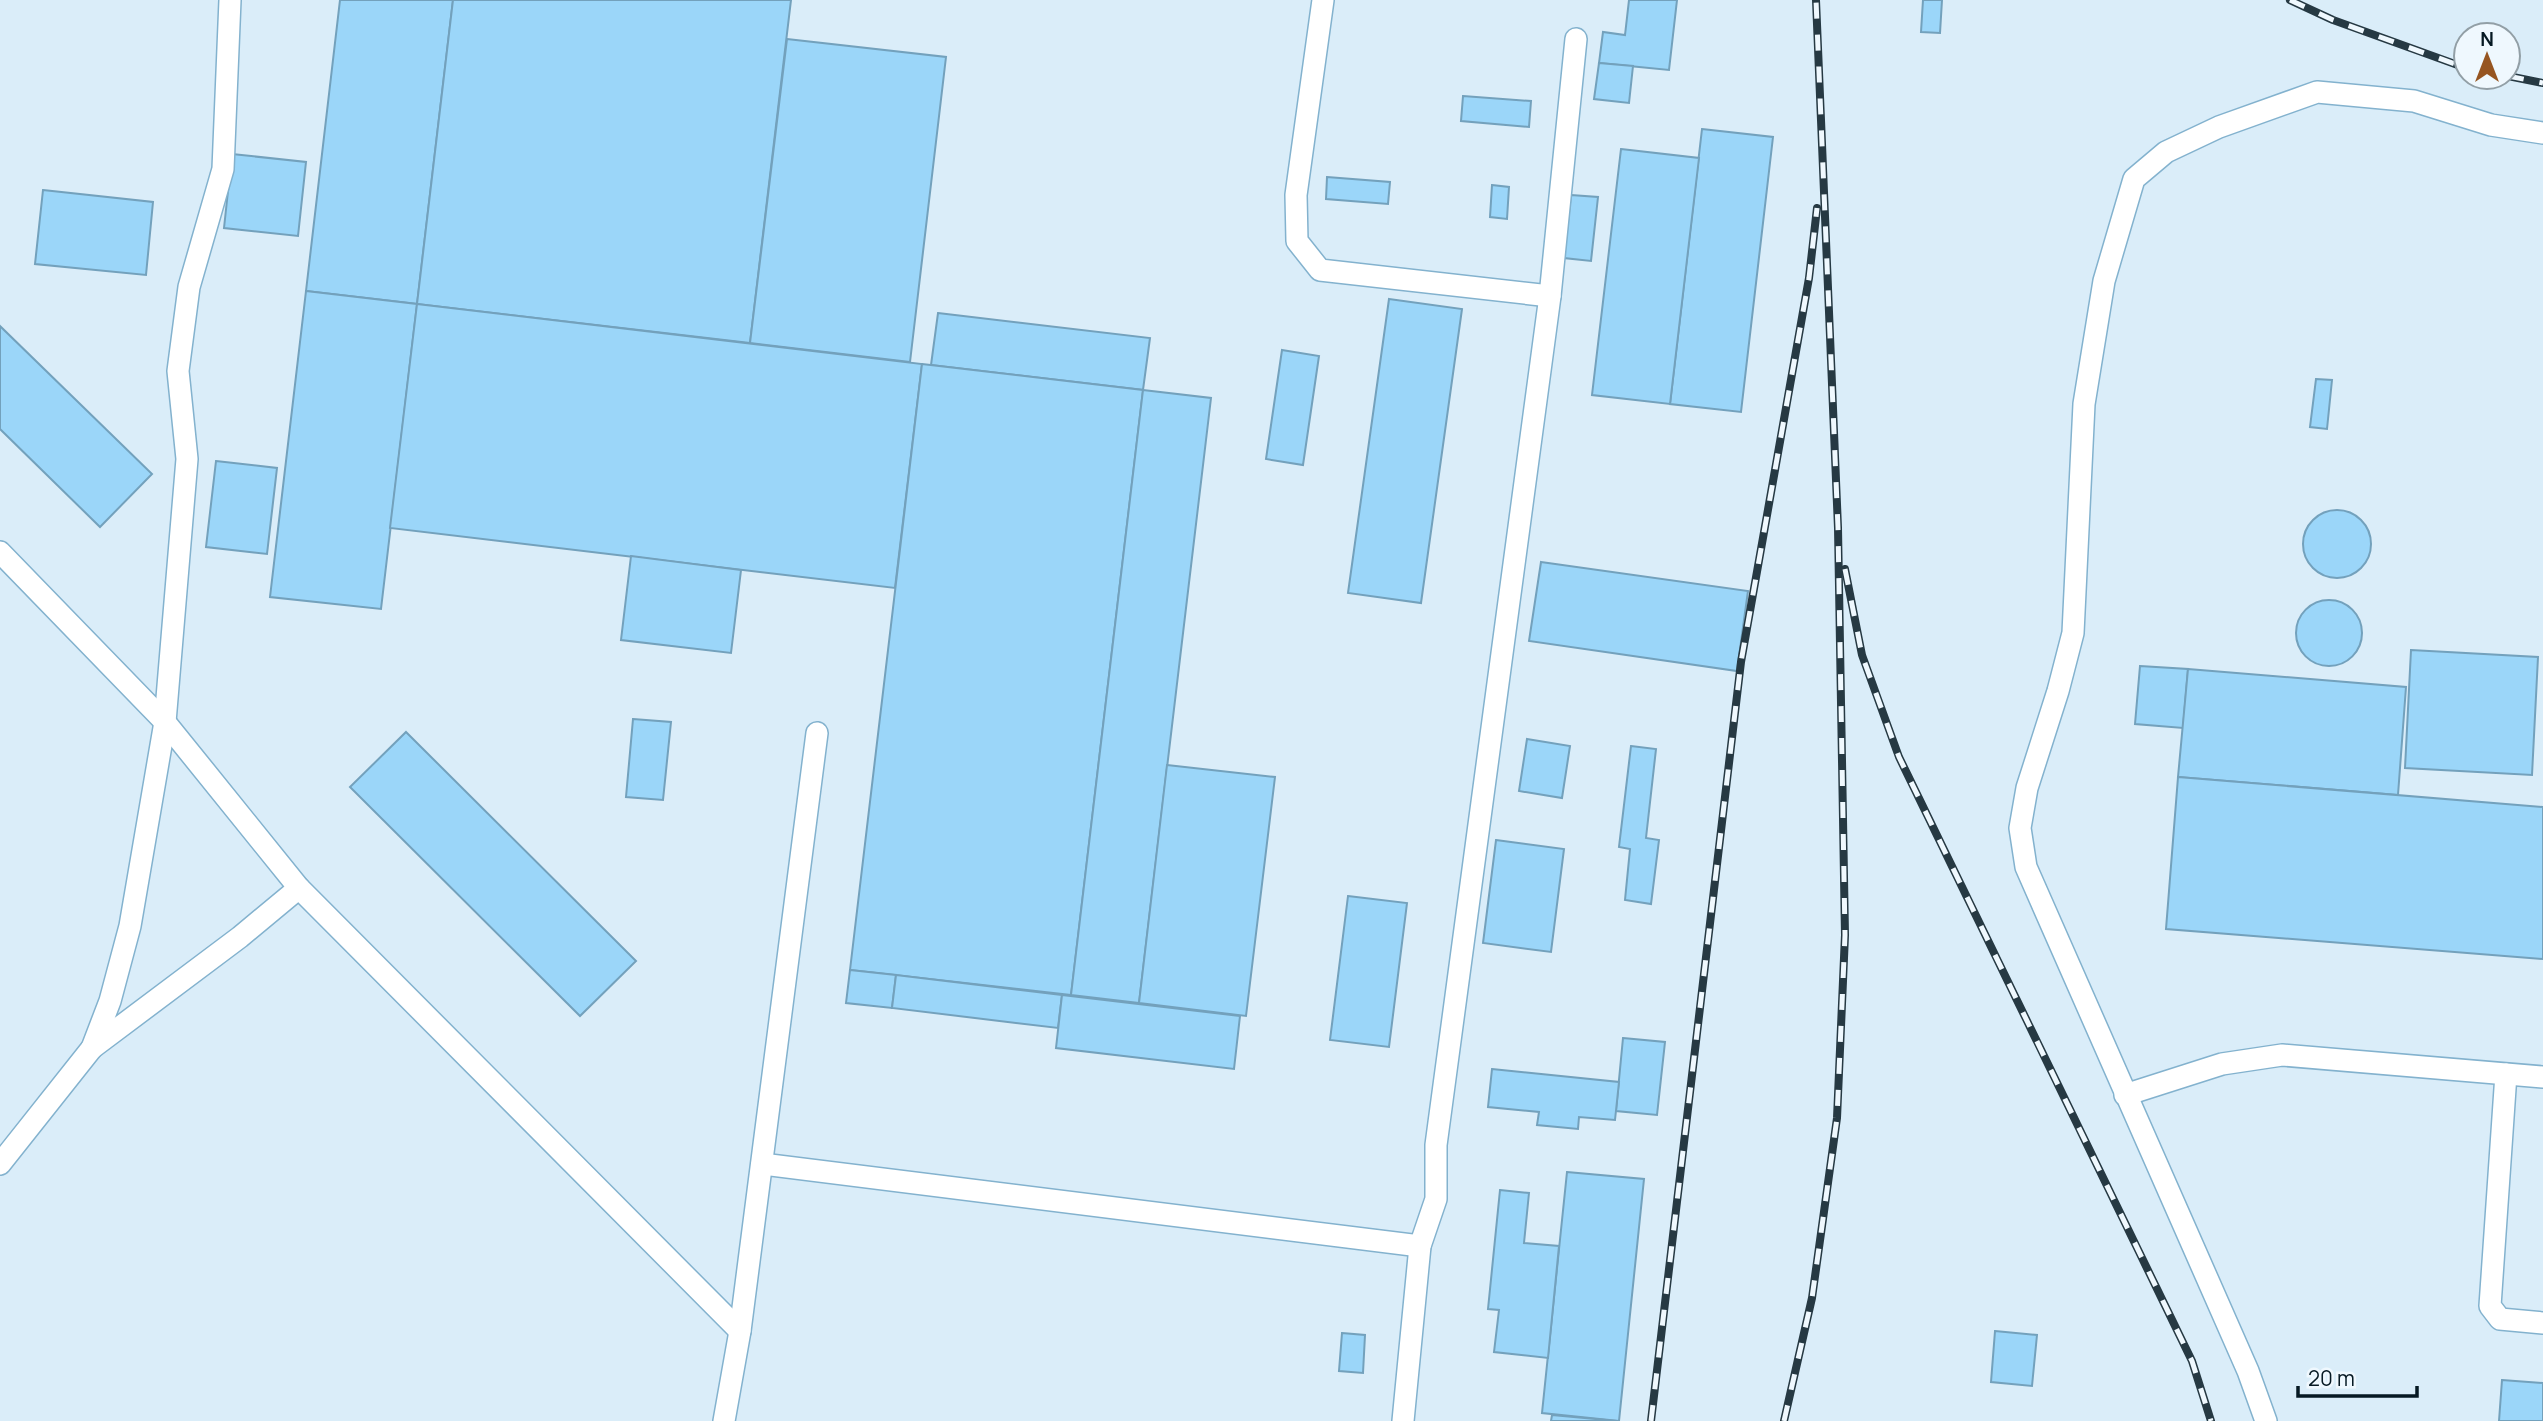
<svg xmlns="http://www.w3.org/2000/svg" width="2543" height="1421" font-family="Manrope,sans-serif">
	<style>
		.building { fill: #9bd6f9; stroke: #73a1bc; stroke-width: 2 }
		.lines { fill: none; stroke-linecap: round; stroke-linejoin: round }
		.service-casing { stroke: #83b2ce; stroke-width: 24 }
		.service { stroke: #fff; stroke-width: 21 }
		.rail-casing { stroke: #263943; stroke-width: 8 }
		.rail { stroke: #eff8fe; stroke-width: 5; stroke-dasharray: 16; stroke-linecap: butt }
	</style>
	<rect width="100%" height="100%" fill="#daedf9"/>
	<!-- building -->
	<g class="building">
		<polygon points="340,0 453,0 417,304 306,291"/>
		<polygon points="453,0 791,0 750,343 417,304"/>
		<polygon points="1629,0 1677,0 1669,70 1599,63 1603,32 1625,35"/>
		<polygon points="1923,0 1942,0 1940,33 1921,32"/>
		<polygon points="787,39 946,57 910,362 750,343"/>
		<polygon points="1599,63 1633,66 1629,103 1594,99"/>
		<polygon points="1463,96 1531,101 1529,127 1461,121"/>
		<polygon points="1702,129 1773,137 1741,412 1670,404"/>
		<polygon points="1621,149 1699,158 1670,404 1592,395"/>
		<polygon points="232,154 306,162 298,236 224,228"/>
		<polygon points="1327,177 1390,182 1388,204 1326,199"/>
		<polygon points="1492,185 1509,187 1507,219 1490,217"/>
		<polygon points="43,190 153,202 146,275 35,264"/>
		<polygon points="1571,195 1598,197 1591,261 1564,258"/>
		<polygon points="306,291 417,304 381,609 270,597"/>
		<polygon points="1389,299 1462,309 1421,603 1348,593"/>
		<polygon points="417,304 922,364 895,588 390,528"/>
		<polygon points="938,313 1150,338 1143,390 931,365"/>
		<polygon points="0,326 152,474 100,527 0,429"/>
		<polygon points="1282,350 1319,356 1303,465 1266,459"/>
		<polygon points="922,364 1143,390 1071,995 850,970"/>
		<polygon points="2316,379 2332,380 2327,429 2310,427"/>
		<polygon points="1143,390 1211,398 1139,1003 1071,995"/>
		<polygon points="216,461 277,468 267,554 206,547"/>
		<circle cx="2337" cy="544" r="34"/>
		<polygon points="631,556 741,570 731,653 621,640"/>
		<polygon points="1541,562 1748,591 1737,671 1529,641"/>
		<circle cx="2329" cy="633" r="33"/>
		<polygon points="2411,650 2538,657 2532,775 2405,768"/>
		<polygon points="2140,666 2188,669 2183,728 2135,724"/>
		<polygon points="2188,669 2406,687 2398,795 2178,777"/>
		<polygon points="633,719 671,722 663,800 626,797"/>
		<polygon points="406,732 636,961 580,1016 350,787"/>
		<polygon points="1527,739 1570,746 1562,798 1519,791"/>
		<polygon points="1631,746 1656,749 1646,838 1659,840 1651,904 1625,900 1630,849 1619,847"/>
		<polygon points="1167,765 1275,777 1246,1016 1139,1003"/>
		<polygon points="2178,777 2543,807 2543,959 2166,929"/>
		<polygon points="1496,840 1564,849 1551,952 1483,943"/>
		<polygon points="1348,896 1407,903 1389,1047 1330,1040"/>
		<polygon points="850,970 896,975 892,1008 846,1003"/>
		<polygon points="896,975 1062,995 1058,1028 892,1008"/>
		<polygon points="1062,995 1240,1016 1234,1069 1056,1048"/>
		<polygon points="1623,1038 1665,1042 1657,1115 1616,1111"/>
		<polygon points="1492,1069 1619,1082 1615,1120 1579,1117 1578,1129 1537,1125 1539,1112 1488,1107"/>
		<polygon points="1567,1172 1644,1179 1619,1421 1542,1413"/>
		<polygon points="1500,1190 1529,1193 1524,1243 1559,1246 1548,1358 1494,1352 1499,1310 1488,1309"/>
		<polygon points="1995,1331 2037,1335 2032,1386 1991,1382"/>
		<polygon points="1342,1333 1365,1335 1363,1373 1339,1371"/>
		<polygon points="2502,1380 2543,1383 2543,1421 2499,1421"/>
		<polygon points="1552,1415 1617,1421 1551,1421"/>
	</g>
	<g class="lines">
		<!-- service casing -->
		<g class="service-casing">
			<g id="service">
				<polyline points="1323,0 1296,195 1297,241 1320,270 1550,296"/>
				<polyline points="0,552 165,722 299,888 740,1331"/>
				<polyline points="92,1048 240,937 299,888"/>
				<polyline points="2506,1074 2490,1306 2500,1319 2543,1323"/>
				<polyline points="2125,1095 2222,1064 2282,1055 2543,1077"/>
				<polyline points="0,1164 92,1048 110,1001 130,926 165,722 187,459 178,371 189,287 223,169 230,0"/>
				<polyline points="762,1164 1420,1246"/>
				<polyline points="724,1421 740,1331 817,733"/>
				<polyline points="1403,1421 1420,1246 1436,1199 1436,1145 1550,296 1576,39"/>
				<polyline points="2266,1421 2248,1371 2026,867 2020,828 2027,788 2058,691 2073,633 2084,404 2104,281 2134,179 2166,152 2219,127 2317,92 2414,101 2491,125 2543,133"/>
			</g>
		</g>
		<!-- service -->
		<use href="#service" class="service"/>
		<!-- rail casing -->
		<g class="rail-casing">
			<g id="rail">
				<polyline points="2290,0 2333,20 2466,68"/>
				<polyline points="2508,76 2543,83"/>
				<polyline points="1845,569 1862,655 1899,757 2192,1361 2211,1421"/>
				<polyline points="1651,1421 1741,662 1809,278 1817,208"/>
				<polyline points="1784,1421 1812,1298 1837,1118 1845,935 1838,528 1816,0"/>
			</g>
		</g>
		<!-- rail -->
		<use href="#rail" class="rail"/>
	</g>
	<!-- north arrow -->
	<g transform="translate(2487 56)"><circle r="33" fill="#eff8fe" stroke="#929fa6" stroke-width="2"/>
	<path d="M0-5L12 26L0 18L-12 26Z" fill="#965521"/>
	<text y="-10" font-size="19" font-weight="bold" text-anchor="middle" fill="#061923">N</text>
	</g>
	<!-- scale -->
	<path d="M2298 1386v10h119v-10" fill="none" stroke="#061923" stroke-width="3.5"/>
	<text x="2308" y="1386" font-size="21" fill="#061923" stroke="#eff8fe" stroke-width="5" paint-order="stroke">20 m</text>
</svg>
